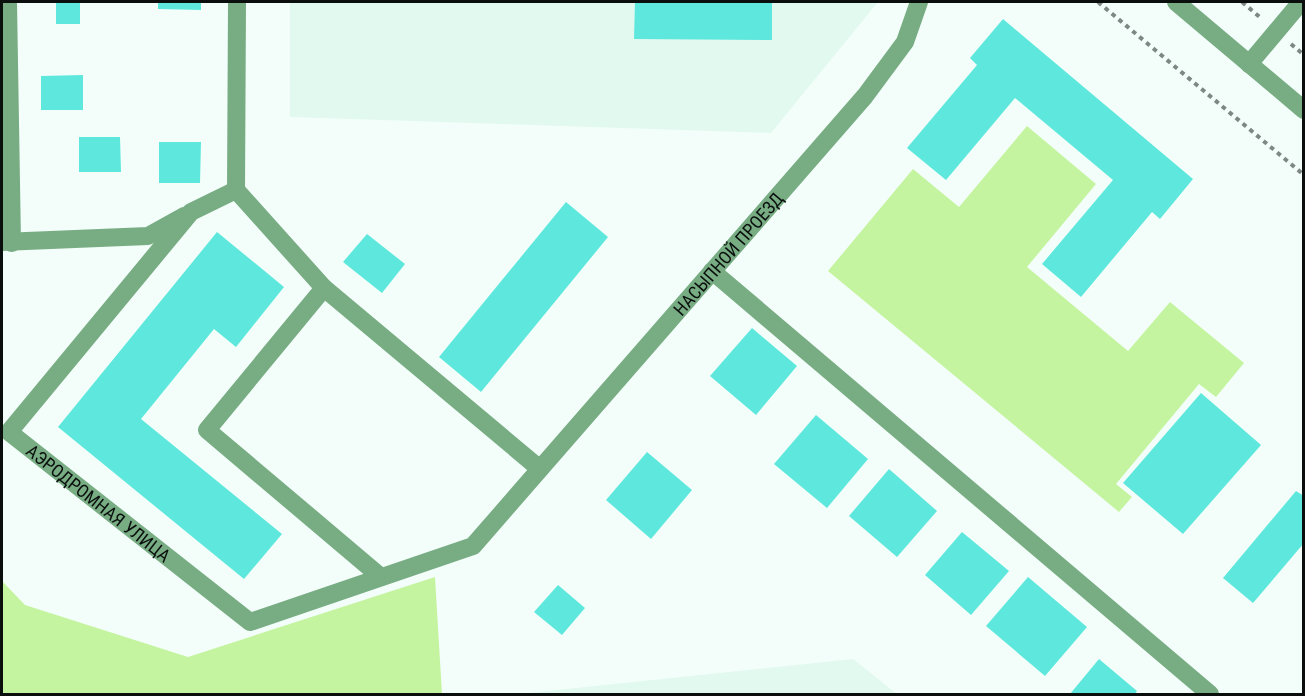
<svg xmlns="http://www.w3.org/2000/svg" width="1305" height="696" font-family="'Roboto Condensed',sans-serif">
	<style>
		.built { fill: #e2f9f0 }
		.green { fill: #c5f4a1 }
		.building { fill: #5ee8dd }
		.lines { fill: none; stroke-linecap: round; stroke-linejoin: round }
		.path { stroke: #7f8784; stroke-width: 4; stroke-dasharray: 4.5 4.5; stroke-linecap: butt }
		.minor { stroke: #78ad84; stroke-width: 18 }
		.labels { text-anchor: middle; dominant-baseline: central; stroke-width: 6; stroke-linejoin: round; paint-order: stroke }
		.street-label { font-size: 18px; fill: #0a0f0d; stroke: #fff }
	</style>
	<rect width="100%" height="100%" fill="#f3fefa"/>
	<!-- built -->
	<g class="built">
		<polygon points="290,2 878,2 771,133 290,117"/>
		<polygon points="853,659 897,694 519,694"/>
	</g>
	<!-- green -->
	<g class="green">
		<polygon points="1027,126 1096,184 1027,267 1128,351 1170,302 1244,363 1216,397 1199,384 1116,484 1132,497 1119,512 828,271 913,169 959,207"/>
		<polygon points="435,577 442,694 2,694 2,581 25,605 188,657"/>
	</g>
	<!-- building -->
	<g class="building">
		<rect x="56" y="2" width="24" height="22"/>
		<polygon points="158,2 201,2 201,10 158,9"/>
		<polygon points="635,2 772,2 772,40 634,39"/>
		<polygon points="1003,19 1193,179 1160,219 1152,212 1081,297 1042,264 1113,180 1015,98 946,180 907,148 977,65 970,58"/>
		<polygon points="83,75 83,110 41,110 41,76"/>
		<polygon points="79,137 120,137 121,172 79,172"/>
		<polygon points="159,142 201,142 200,183 159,183"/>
		<polygon points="566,202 608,237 481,392 439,357"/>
		<polygon points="217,232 284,287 236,347 214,329 141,419 282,534 244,579 58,427"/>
		<polygon points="367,234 405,264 382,293 343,262"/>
		<polygon points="752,328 797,366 756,415 710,376"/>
		<polygon points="1201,393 1261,445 1183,534 1123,483"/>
		<polygon points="816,415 868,459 827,508 774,464"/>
		<polygon points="647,452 692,490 651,539 606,500"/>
		<polygon points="889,469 937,511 897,557 849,516"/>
		<polygon points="1296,491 1304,496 1304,543 1253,603 1223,578"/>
		<polygon points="962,532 1009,571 971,615 925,575"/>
		<polygon points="1028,577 1087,627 1045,676 986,626"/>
		<polygon points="558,585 585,608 562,635 534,612"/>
		<polygon points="1099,659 1137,691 1135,694 1070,694"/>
	</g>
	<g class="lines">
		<!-- path -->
		<g class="path">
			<polyline points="1098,2 1304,175"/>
			<polyline points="1242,2 1262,19"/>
			<polyline points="1291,44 1304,55"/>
		</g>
		<!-- minor -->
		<g class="minor">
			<polyline points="8,2 12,243"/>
			<path id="s1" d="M237,2L236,190L191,212L9,432L250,622L473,546L865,96L905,42L919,2"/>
			<polyline points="1176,2 1304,110"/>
			<polyline points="1249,64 1301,2"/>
			<polyline points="236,190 324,288 540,469"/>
			<polyline points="2,242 148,236 184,216"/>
			<polyline points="712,271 1210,694"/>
			<polyline points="324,288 207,430 381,577"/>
		</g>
	</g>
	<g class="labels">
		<!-- street labels -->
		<g class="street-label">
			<text stroke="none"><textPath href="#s1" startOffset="1454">НАСЫПНОЙ ПРОЕЗД</textPath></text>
			<text stroke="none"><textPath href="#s1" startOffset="638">АЭРОДРОМНАЯ УЛИЦА</textPath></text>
		</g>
	</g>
	<!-- border -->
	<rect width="1305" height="696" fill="none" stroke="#0a0f0d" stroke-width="6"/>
</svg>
